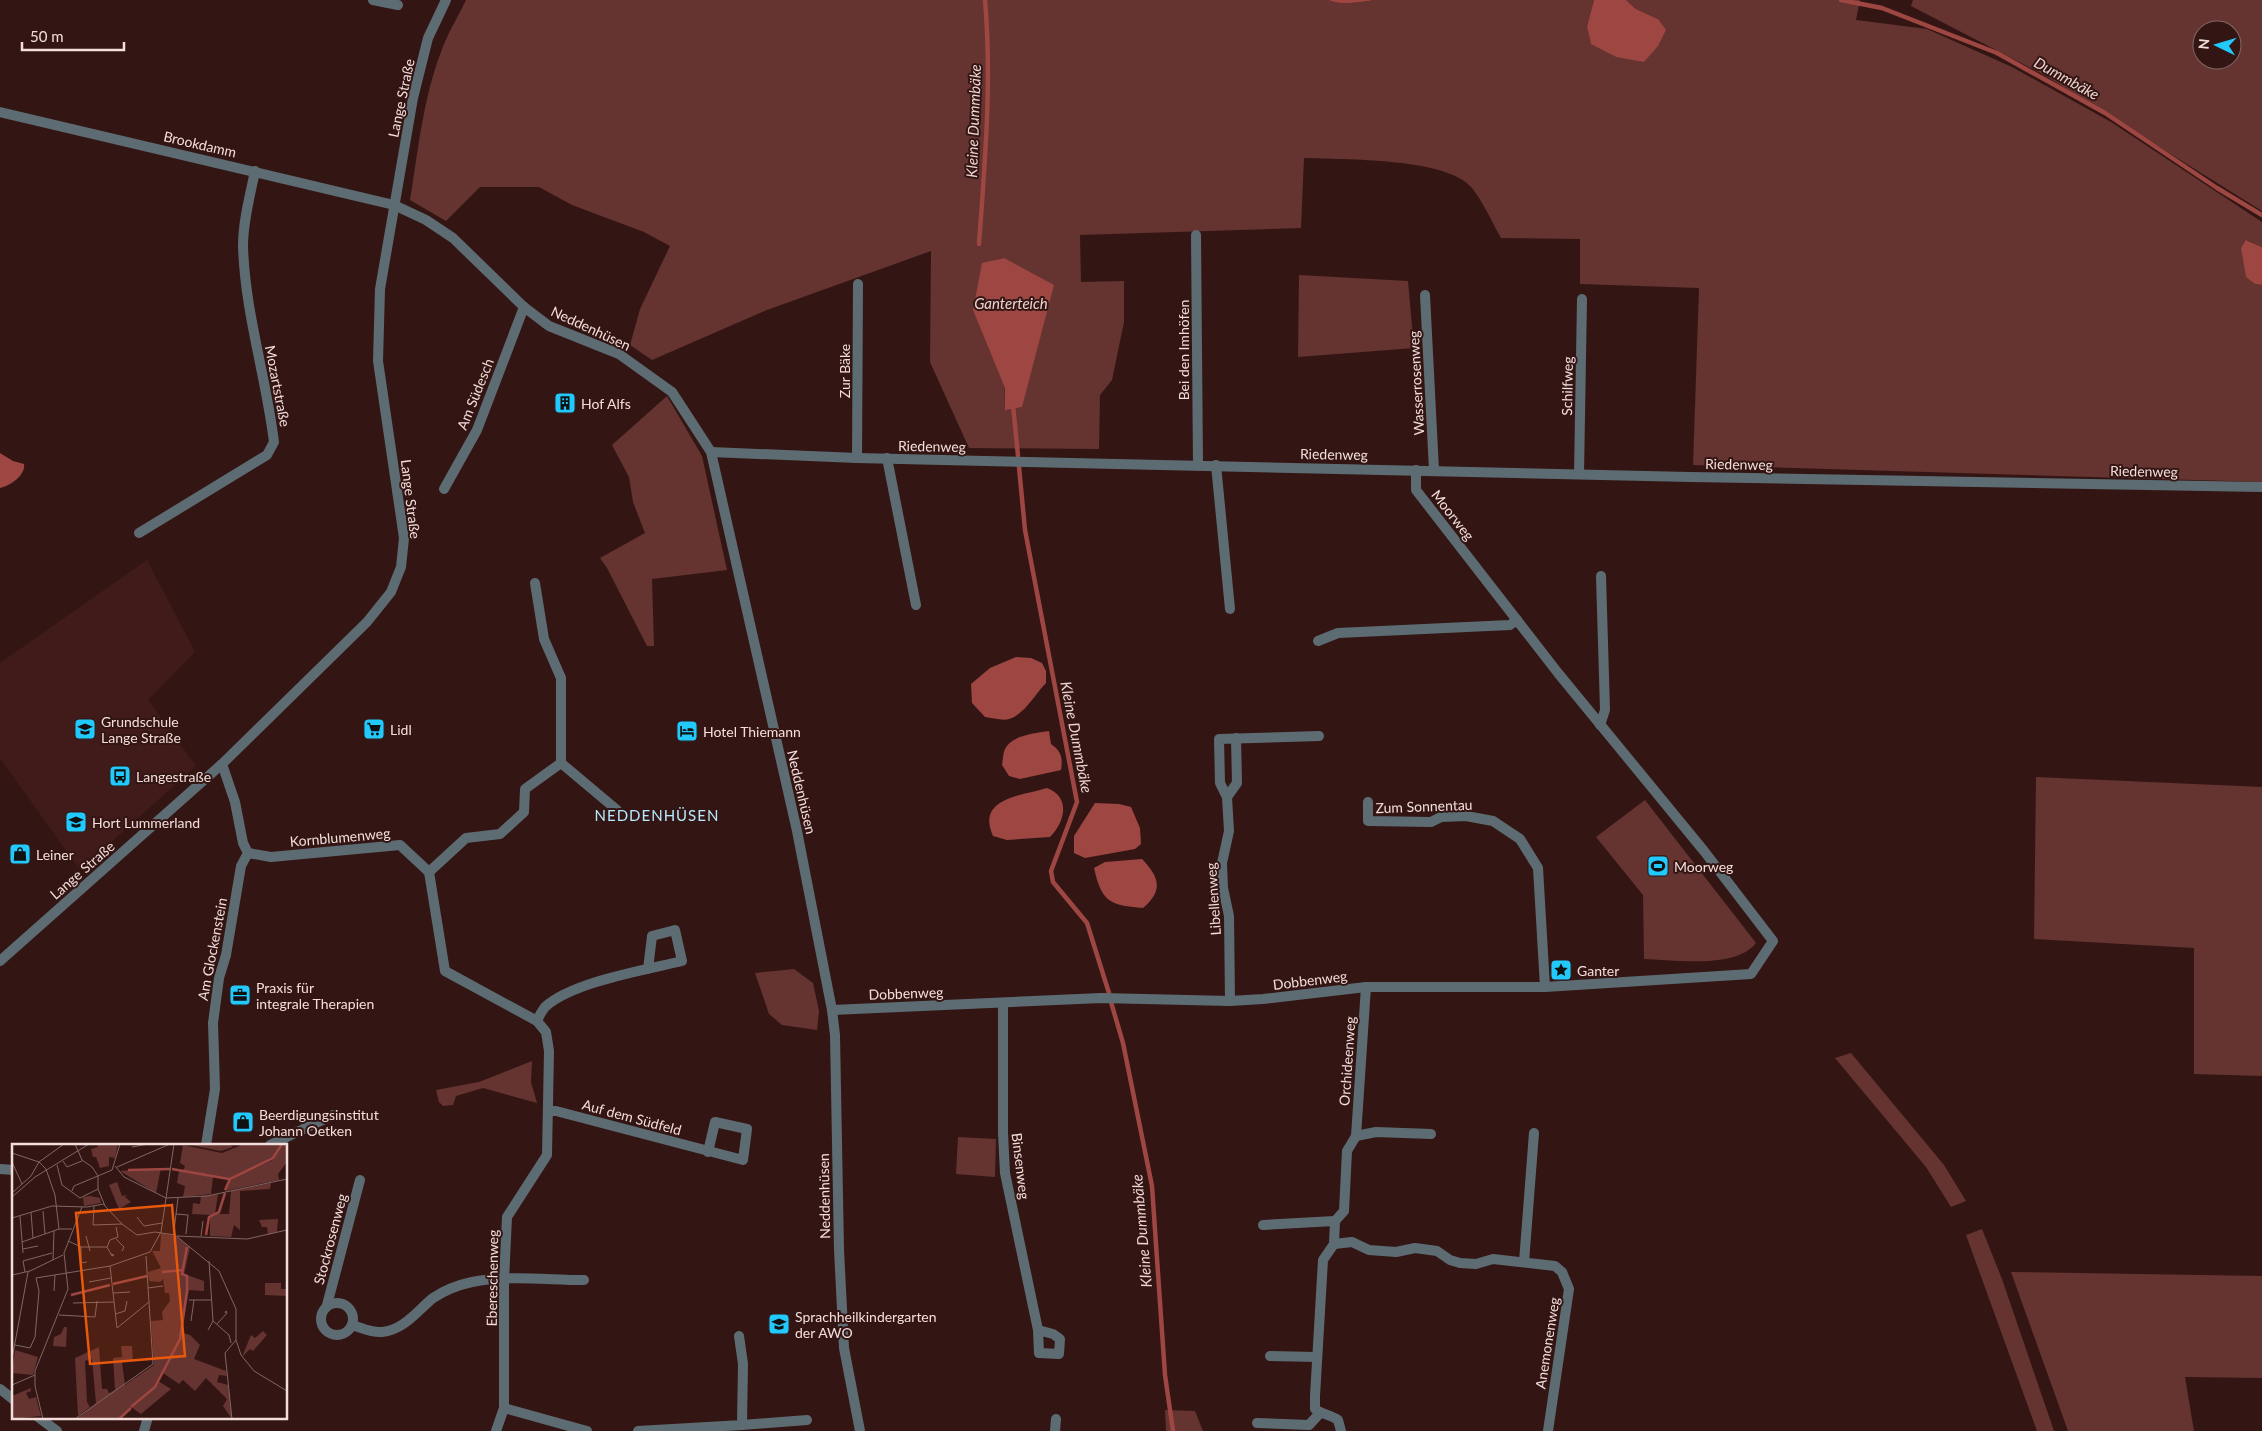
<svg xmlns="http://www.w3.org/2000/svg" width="2262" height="1431" font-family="Lato,sans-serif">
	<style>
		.built { fill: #401b1a }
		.green { fill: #653330; fill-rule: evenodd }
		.water { fill: #9d4642 }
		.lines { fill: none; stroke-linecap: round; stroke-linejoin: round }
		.stream { stroke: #9d4642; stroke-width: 4.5 }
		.minor { stroke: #5d6c73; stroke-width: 10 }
		.tertiary { stroke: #5d6c73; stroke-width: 10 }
		.labels { text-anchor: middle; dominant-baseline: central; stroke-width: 4; stroke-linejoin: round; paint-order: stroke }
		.street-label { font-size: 14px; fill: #f3dedc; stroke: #331614 }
		.poi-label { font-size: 14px; fill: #f3dedc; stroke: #331614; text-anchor: start }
		.water-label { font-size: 15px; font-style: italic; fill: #eed4d1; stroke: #331614 }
		.neighbourhood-label { font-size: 15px; letter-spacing: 1px; fill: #b5e8fe; stroke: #331614 }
		.inset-river { fill: none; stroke: #9d4642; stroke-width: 2.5 }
		.inset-road { fill: none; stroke: #806664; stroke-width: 1 }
		.view { fill: #e8590c; fill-opacity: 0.15; stroke: #e8590c; stroke-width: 2.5 }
		.inset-edge { fill: none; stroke: #f3dedc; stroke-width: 2.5 }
	</style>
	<rect width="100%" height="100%" fill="#331614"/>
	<!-- built -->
	<polygon class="built" points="147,560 195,652 148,700 196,766 80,870 0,758 0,663"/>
	<!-- green -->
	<g class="green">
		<path d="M466,0H1328C1341,6 1361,2 1375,0H1594L1587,26L1604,50L1616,57L1658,19L1636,9L1626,0H1860L1856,20L1927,29L2012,67L2111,122L2262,222V247L2247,240L2255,284L2262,285V482L1693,465L1699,288L1580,284V239L1501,238C1492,222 1483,202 1472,188C1447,157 1343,160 1304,158L1301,228L1080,235L1081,282L1124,281V322L1112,380L1100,395L1099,449L969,448L930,362L931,251L767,310L652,360L630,345L640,309L670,246L644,232L572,205L539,187H480L446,221L410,200C418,151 423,99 441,52C447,34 458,17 466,0ZM1003,258L1005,410V388L982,264Z"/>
		<path d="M1913,0H2262V211L2044,75L1911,6ZM2202,30H2232V60H2202Z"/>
		<polygon points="1299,275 1408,281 1414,348 1298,357"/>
		<polygon points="667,396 702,456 727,570 652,579 654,646 647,646 607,568 600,558 645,533 633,502 629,477 612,445"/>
		<polygon points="2036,777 2262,787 2262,1076 2194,1074 2194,948 2034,939"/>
		<path d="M1645,800L1756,943C1736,969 1675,960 1644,959L1643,895L1596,837Z"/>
		<polygon points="794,969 813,983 819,1011 817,1030 782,1025 769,1014 755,973"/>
		<polygon points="1851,1053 1944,1165 1966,1201 1951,1207 1926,1167 1835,1058"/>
		<polygon points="532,1061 531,1082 537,1103 483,1088 456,1096 453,1105 443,1106 439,1102 436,1090 479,1082"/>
		<polygon points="958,1137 996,1139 995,1177 956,1174"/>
		<polygon points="1982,1229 2002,1279 2054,1431 2037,1431 1966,1235"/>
		<polygon points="2011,1272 2262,1276 2262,1378 2185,1377 2194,1431 2068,1431"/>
		<polygon points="1165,1410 1195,1411 1203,1431 1166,1431"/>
	</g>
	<!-- water -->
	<g class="water">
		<path d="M1328,0H1375C1361,2 1341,6 1328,0Z"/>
		<polygon points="1594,0 1626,0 1636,9 1658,19 1666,30 1658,46 1644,62 1616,57 1591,44 1587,26"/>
		<polygon points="2246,240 2262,247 2262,285 2255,284 2246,277 2241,248"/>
		<polygon points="1004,258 1054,285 1022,407 1005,410 1005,388 973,310 982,263"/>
		<path d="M0,453L13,461L24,464C26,475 10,486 0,488Z"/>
		<path d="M1016,657L1031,658L1042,663L1046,671V683C1036,693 1024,715 1009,719C1003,721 992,718 985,717L972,703L971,684L990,668Z"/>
		<path d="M1049,731L1051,744C1061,751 1063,757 1061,770L1020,779L1009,776L1002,765C1003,760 1003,753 1005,749C1012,735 1036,733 1049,731Z"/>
		<path d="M1047,788C1071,797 1065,822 1050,837L1007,840L993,836C976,798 1021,796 1047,788Z"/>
		<polygon points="1095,803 1119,804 1131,807 1140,828 1141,844 1135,849 1085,858 1074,853 1074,836"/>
		<path d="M1142,859C1159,877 1164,890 1143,908C1110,905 1102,903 1094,868L1105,862Z"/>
	</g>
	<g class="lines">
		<!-- stream -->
		<g class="stream">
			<polyline points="1841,0 1882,8 1997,53 2105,113 2217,188 2262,215"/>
			<path d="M979,244C985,162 992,81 985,0"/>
			<polyline points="1013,405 1018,456"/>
			<polyline points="1019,467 1025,530 1077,802 1051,871 1053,882 1087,923 1109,993"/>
			<polyline points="1111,1002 1123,1043 1152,1186 1165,1375 1173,1431"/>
		</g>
		<!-- minor -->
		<g class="minor">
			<polyline points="373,0 398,5"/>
			<polyline points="0,112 394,205 426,220 453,238 524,307 549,326 619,354 672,392 711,452 797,831 832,1010 835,1035 839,1250 844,1348 860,1431"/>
			<polyline points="1196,235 1198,464"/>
			<polyline points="1425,295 1434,470"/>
			<polyline points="711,452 857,458 1690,477 2262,487"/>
			<polyline points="857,458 858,284"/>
			<polyline points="887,458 916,605"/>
			<polyline points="1216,465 1230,609"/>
			<polyline points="1579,474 1582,299"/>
			<polyline points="444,489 477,430 524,307"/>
			<path d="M139,533L267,455L274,442C266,376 245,313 243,246C243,221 250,196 255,171"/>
			<polyline points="535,583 544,639 561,678 561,763"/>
			<polyline points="1318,641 1338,633 1510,625 1517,620"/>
			<polyline points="1600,725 1605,710 1601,576"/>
			<polyline points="1227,797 1237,783 1236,738"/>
			<polyline points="1368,802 1368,821 1431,822 1441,817 1466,816 1493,821 1520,839 1538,868 1545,987"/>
			<polyline points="248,853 271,857 400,845 429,872 445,971 537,1021 546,1032 549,1051 547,1155 507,1217 504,1280 504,1408 496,1431"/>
			<polyline points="429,872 466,838 500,834 524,812 525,789 561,763 617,810"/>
			<polyline points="1230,1001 1229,916 1223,888 1222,863 1229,831 1227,797 1220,783 1219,739 1319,736"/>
			<polyline points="1003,1003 1003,1133 1005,1173 1038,1330"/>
			<polyline points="832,1010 1101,998 1230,1001 1263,999 1366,987 1545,987 1751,974 1773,941 1704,851 1558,673 1416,490 1416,470"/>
			<path d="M537,1021C539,1016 542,1011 545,1007C572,982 645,970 682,961L675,930L652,936L648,969"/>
			<polyline points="548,1111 556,1111 743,1160 747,1129 715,1122 708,1152"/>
			<polyline points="1356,1136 1376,1132 1431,1134"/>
			<polyline points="206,1145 215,1089 213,1023 219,978 226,955 241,866 248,853 243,843 235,802 222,764"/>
			<polyline points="270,1145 333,1115"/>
			<polyline points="0,1169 14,1170"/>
			<polyline points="1263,1225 1335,1221"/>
			<polyline points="1334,1244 1352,1242 1369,1250 1396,1252 1415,1248 1437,1251 1450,1260 1460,1263 1476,1264 1493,1259 1555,1266 1562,1272 1569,1289 1548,1431"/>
			<polyline points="1524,1262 1534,1133"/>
			<circle cx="337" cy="1319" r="16"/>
			<polyline points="327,1305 360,1180"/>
			<path d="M352,1325C362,1328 372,1333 382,1332C404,1330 417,1311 433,1298C445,1290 458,1285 472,1282C507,1275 548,1280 584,1280"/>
			<polygon points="1038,1330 1053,1334 1060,1339 1059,1354 1039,1353"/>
			<polyline points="1270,1356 1317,1357"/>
			<polyline points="504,1408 587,1431"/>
			<polyline points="1257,1423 1309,1425 1320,1413"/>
			<polyline points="742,1425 807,1420"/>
			<polyline points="144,1431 148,1417"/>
			<polyline points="638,1431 742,1425 743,1364 739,1336"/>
			<polyline points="1055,1431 1056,1419"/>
			<path d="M1341,1431L1338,1420C1330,1415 1322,1414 1315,1409V1396L1323,1260L1334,1244L1335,1221L1344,1211L1347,1151L1356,1136L1366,987"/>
		</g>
		<!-- tertiary -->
		<g class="tertiary">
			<polyline points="0,961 222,764 367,622 391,592 401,567 404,538 378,361 380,289 413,98 428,38 446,0"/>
			<polyline points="0,1389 14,1400"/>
			<polyline points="38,1417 57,1431"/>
		</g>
	</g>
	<!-- icons -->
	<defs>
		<g id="building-square" transform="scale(1.125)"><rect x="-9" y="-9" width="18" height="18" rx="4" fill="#21c9fd" stroke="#331614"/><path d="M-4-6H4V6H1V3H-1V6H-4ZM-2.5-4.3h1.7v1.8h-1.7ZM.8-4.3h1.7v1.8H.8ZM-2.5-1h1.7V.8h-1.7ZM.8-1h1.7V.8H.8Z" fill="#111"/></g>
		<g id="school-square" transform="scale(1.125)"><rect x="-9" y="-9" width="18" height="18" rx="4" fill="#21c9fd" stroke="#331614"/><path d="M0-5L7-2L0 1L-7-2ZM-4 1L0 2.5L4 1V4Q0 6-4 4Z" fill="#111"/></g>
		<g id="supermarket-square" transform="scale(1.125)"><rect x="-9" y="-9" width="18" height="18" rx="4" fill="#21c9fd" stroke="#331614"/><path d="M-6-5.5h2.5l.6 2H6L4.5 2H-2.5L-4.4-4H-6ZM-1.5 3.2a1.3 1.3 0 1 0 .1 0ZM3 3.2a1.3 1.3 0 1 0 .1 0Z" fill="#111"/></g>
		<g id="hotel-square" transform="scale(1.125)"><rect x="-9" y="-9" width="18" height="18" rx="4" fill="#21c9fd" stroke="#331614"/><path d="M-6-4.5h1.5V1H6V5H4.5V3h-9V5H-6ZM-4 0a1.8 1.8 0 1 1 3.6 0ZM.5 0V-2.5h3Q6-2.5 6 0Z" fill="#111"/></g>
		<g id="bus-square" transform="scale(1.125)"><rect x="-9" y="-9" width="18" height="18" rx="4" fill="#21c9fd" stroke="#331614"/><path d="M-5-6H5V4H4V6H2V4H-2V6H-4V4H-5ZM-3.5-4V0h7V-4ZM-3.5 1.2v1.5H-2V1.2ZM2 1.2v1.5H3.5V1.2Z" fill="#111"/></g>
		<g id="shop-square" transform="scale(1.125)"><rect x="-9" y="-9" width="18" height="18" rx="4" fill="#21c9fd" stroke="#331614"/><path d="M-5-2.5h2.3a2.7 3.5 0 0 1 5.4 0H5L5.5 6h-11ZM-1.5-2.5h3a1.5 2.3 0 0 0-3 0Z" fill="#111"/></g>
		<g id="stadium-square" transform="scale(1.125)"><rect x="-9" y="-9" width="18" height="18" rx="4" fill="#21c9fd" stroke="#331614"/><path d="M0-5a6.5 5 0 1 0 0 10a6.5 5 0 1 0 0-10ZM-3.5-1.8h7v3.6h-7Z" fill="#111"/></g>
		<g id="sight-square" transform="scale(1.125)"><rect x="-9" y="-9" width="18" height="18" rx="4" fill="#21c9fd" stroke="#331614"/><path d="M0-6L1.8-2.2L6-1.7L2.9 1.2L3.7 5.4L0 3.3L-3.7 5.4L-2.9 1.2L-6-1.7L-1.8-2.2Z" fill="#111"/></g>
		<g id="office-square" transform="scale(1.125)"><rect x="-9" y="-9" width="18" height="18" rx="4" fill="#21c9fd" stroke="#331614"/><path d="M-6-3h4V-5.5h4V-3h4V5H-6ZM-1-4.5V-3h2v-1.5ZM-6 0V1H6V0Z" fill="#111"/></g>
	</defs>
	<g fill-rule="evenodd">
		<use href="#building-square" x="565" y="403"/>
		<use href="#school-square" x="85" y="729"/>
		<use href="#supermarket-square" x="374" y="729"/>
		<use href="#hotel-square" x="687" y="731"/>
		<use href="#bus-square" x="120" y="776"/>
		<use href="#school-square" x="76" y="822"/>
		<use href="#shop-square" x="20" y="854"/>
		<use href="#stadium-square" x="1658" y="866"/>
		<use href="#sight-square" x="1561" y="970"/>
		<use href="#office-square" x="240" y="995"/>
		<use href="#shop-square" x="243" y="1122"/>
		<use href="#school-square" x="779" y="1324"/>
	</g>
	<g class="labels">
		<!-- street labels -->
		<g class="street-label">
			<text transform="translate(401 98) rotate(-78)">Lange Straße</text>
			<text transform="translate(200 144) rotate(13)">Brookdamm</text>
			<text transform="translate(591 328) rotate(25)">Neddenhüsen</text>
			<text transform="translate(1183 350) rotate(-90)">Bei den Imhöfen</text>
			<text transform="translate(844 371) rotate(-90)">Zur Bäke</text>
			<text transform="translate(1416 383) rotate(-93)">Wasserrosenweg</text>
			<text transform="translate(278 386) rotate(79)">Mozartstraße</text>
			<text transform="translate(1567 386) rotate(-89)">Schilfweg</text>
			<text transform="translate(475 394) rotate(-68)">Am Südesch</text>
			<text transform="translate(932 446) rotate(1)">Riedenweg</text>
			<text transform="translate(1334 454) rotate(1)">Riedenweg</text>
			<text transform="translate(1739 464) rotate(1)">Riedenweg</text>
			<text transform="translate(2144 471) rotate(1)">Riedenweg</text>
			<text transform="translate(411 499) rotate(83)">Lange Straße</text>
			<text transform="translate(1453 515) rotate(52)">Moorweg</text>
			<text transform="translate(802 792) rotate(77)">Neddenhüsen</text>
			<text transform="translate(1424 806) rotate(-2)">Zum Sonnentau</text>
			<text transform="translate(340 837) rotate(-5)">Kornblumenweg</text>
			<text transform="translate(82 870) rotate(-41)">Lange Straße</text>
			<text transform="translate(1213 899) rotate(-94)">Libellenweg</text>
			<text transform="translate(212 949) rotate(-79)">Am Glockenstein</text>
			<text transform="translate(1310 980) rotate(-7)">Dobbenweg</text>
			<text transform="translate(906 993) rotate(-2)">Dobbenweg</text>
			<text transform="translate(1347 1061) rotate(-86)">Orchideenweg</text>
			<text transform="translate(632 1117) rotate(15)">Auf dem Südfeld</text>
			<text transform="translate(1021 1166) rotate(83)">Binsenweg</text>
			<text transform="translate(824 1196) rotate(-91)">Neddenhüsen</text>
			<text transform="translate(330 1239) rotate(-75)">Stockrosenweg</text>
			<text transform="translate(492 1278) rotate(-89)">Ebereschenweg</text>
			<text transform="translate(1547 1343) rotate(-81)">Anemonenweg</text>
		</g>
		<!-- poi labels -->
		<g class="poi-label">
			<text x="581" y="403">Hof Alfs</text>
			<text x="101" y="721">Grundschule<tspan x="101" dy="16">Lange Straße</tspan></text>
			<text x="390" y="729">Lidl</text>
			<text x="703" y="731">Hotel Thiemann</text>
			<text x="136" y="776">Langestraße</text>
			<text x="92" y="822">Hort Lummerland</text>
			<text x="36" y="854">Leiner</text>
			<text x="1674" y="866">Moorweg</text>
			<text x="1577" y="970">Ganter</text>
			<text x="256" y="987">Praxis für<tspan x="256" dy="16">integrale Therapien</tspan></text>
			<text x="259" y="1114">Beerdigungsinstitut<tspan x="259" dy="16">Johann Oetken</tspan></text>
			<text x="795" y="1316">Sprachheilkindergarten<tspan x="795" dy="16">der AWO</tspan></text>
		</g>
		<!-- water labels -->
		<g class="water-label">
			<text transform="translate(2067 78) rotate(29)">Dummbäke</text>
			<text transform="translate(973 121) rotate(-88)">Kleine Dummbäke</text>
			<text x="1011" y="303">Ganterteich</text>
			<text transform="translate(1077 737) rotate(79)">Kleine Dummbäke</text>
			<text transform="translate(1141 1231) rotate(-95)">Kleine Dummbäke</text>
		</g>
		<!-- neighbourhood labels -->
		<g class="neighbourhood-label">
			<text x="657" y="815">NEDDENHÜSEN</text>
		</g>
	</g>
	<!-- overview -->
	<g transform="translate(12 1144)">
		<rect width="275" height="275" fill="#331614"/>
		<path d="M85,0H106L103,14L97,13V22L88,24L84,13H81L79,5L86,3ZM173,0H217L221,3L209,7ZM232,0H269L260,15L218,34L201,33L199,50L171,53L173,42L165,39L167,27H171L173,22L168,19L171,1L210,9ZM270,0H275V18L266,30L267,36L213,47L218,35L261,16ZM149,24L144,49L108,27L137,25ZM105,38L110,52L115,51L113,53L119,58L107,65L97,41ZM259,39L258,45L228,47V86L222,81L219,93L198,92V71L180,70L181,59L188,60L189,52L206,50L203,70H217L219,47ZM78,52L88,54L89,59L72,62L71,53ZM266,75L265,88L256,91L255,83H250L247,76ZM149,89L163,92L178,103L172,130L192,137V147L177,146L169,192L171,189L178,191L188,201L182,215L214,227L215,232L207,231L205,238L216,241L220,275L211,262L215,255L194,234L183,247L171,236L167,240L151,229L146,237L159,245L129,270L119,263L107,275H65L84,259L80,215L73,217L75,258L78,263L66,272L63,214L87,203L90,245H95L97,249L103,246L101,214L110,213L109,202H120L121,217L110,218L113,241L142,221L139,177L151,176L150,168L158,157L157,149H153L151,135L148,138L137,137L136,128L149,124L140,107H148ZM253,139H269V145H275V152L253,151ZM52,183H55L54,203L41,202L42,193L49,190ZM251,187L255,191L241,207L238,205L230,213L239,191L243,194ZM3,206L26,213L21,231L0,229ZM19,244V247L14,249L17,255L24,253L29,272L0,275V252Z" fill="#653330"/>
		<path class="inset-river" d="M160,25L217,35M116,26L158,25M213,46L218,35L261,14L270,0M194,91L197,73L207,68L213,49M150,128L171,126M101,140L135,132M59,151L98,141M119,263L143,243L168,195L175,147V132L170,130L175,103M107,275L119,264"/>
		<path class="inset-road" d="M63,0L70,16L80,23L86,32V45L93,62L110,80L125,91L143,88L163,91L207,127L224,165V196L229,211L242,227L275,247M120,3L136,0M0,9L27,18L34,25L43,51L47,85M51,17L55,23L70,17M0,18L10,40M45,21L50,41L68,54M103,22L112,33L154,54L195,52L275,35M105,23L158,0M60,47L62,42L100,26L108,0M0,49L19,32L27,18L52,0M0,53L23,33L77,0M68,54L86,45M166,54L164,70L176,71L174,90M82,62L81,81L110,80M31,67L33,90M19,68L21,94M8,72L11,109M125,73L132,82L150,79M0,74L40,62L75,63L92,60M162,87L164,70M74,92L78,107M165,92L235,95L275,86M189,92L191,77M104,95L112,103L110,107M56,97L69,103H95M10,98L47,85H60M69,103V119L75,118M95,103L98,96L106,93L104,83M95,103L100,112L102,111L99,110M11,105L26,102M41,116L42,87M98,122L105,184L137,158M13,128L11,117L40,109M0,131L18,127L51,111M77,138L99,134M136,144L151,142M42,147L43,131M101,149L118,148M177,156H199M61,159L102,158M103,170L113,167L115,157M47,171L83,173L85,157M179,177L182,156M201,177L217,191L219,199M205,180L215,169L214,167L213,169M196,186L201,177L197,117M3,201L18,204L23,193L27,147L24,134L98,122L138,108L149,88L162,0M0,215L16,128M0,241L23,231M31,275L23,242V227L56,145L52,109L70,63M63,275L141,220L134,112M220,275L213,209L224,196"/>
		<path class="view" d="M160,61L173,212L78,220L64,69Z"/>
		<rect width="275" height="275" class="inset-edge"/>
	</g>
	<!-- north arrow -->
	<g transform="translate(2217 45) rotate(275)"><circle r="24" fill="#331614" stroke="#806664"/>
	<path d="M0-4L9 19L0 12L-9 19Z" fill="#21c9fd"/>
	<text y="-8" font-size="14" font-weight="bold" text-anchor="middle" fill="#f3dedc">N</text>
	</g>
	<!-- scale -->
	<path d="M22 42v8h102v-8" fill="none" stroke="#f3dedc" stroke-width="2.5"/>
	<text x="30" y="42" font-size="15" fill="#f3dedc" stroke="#331614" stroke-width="4" paint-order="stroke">50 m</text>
</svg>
